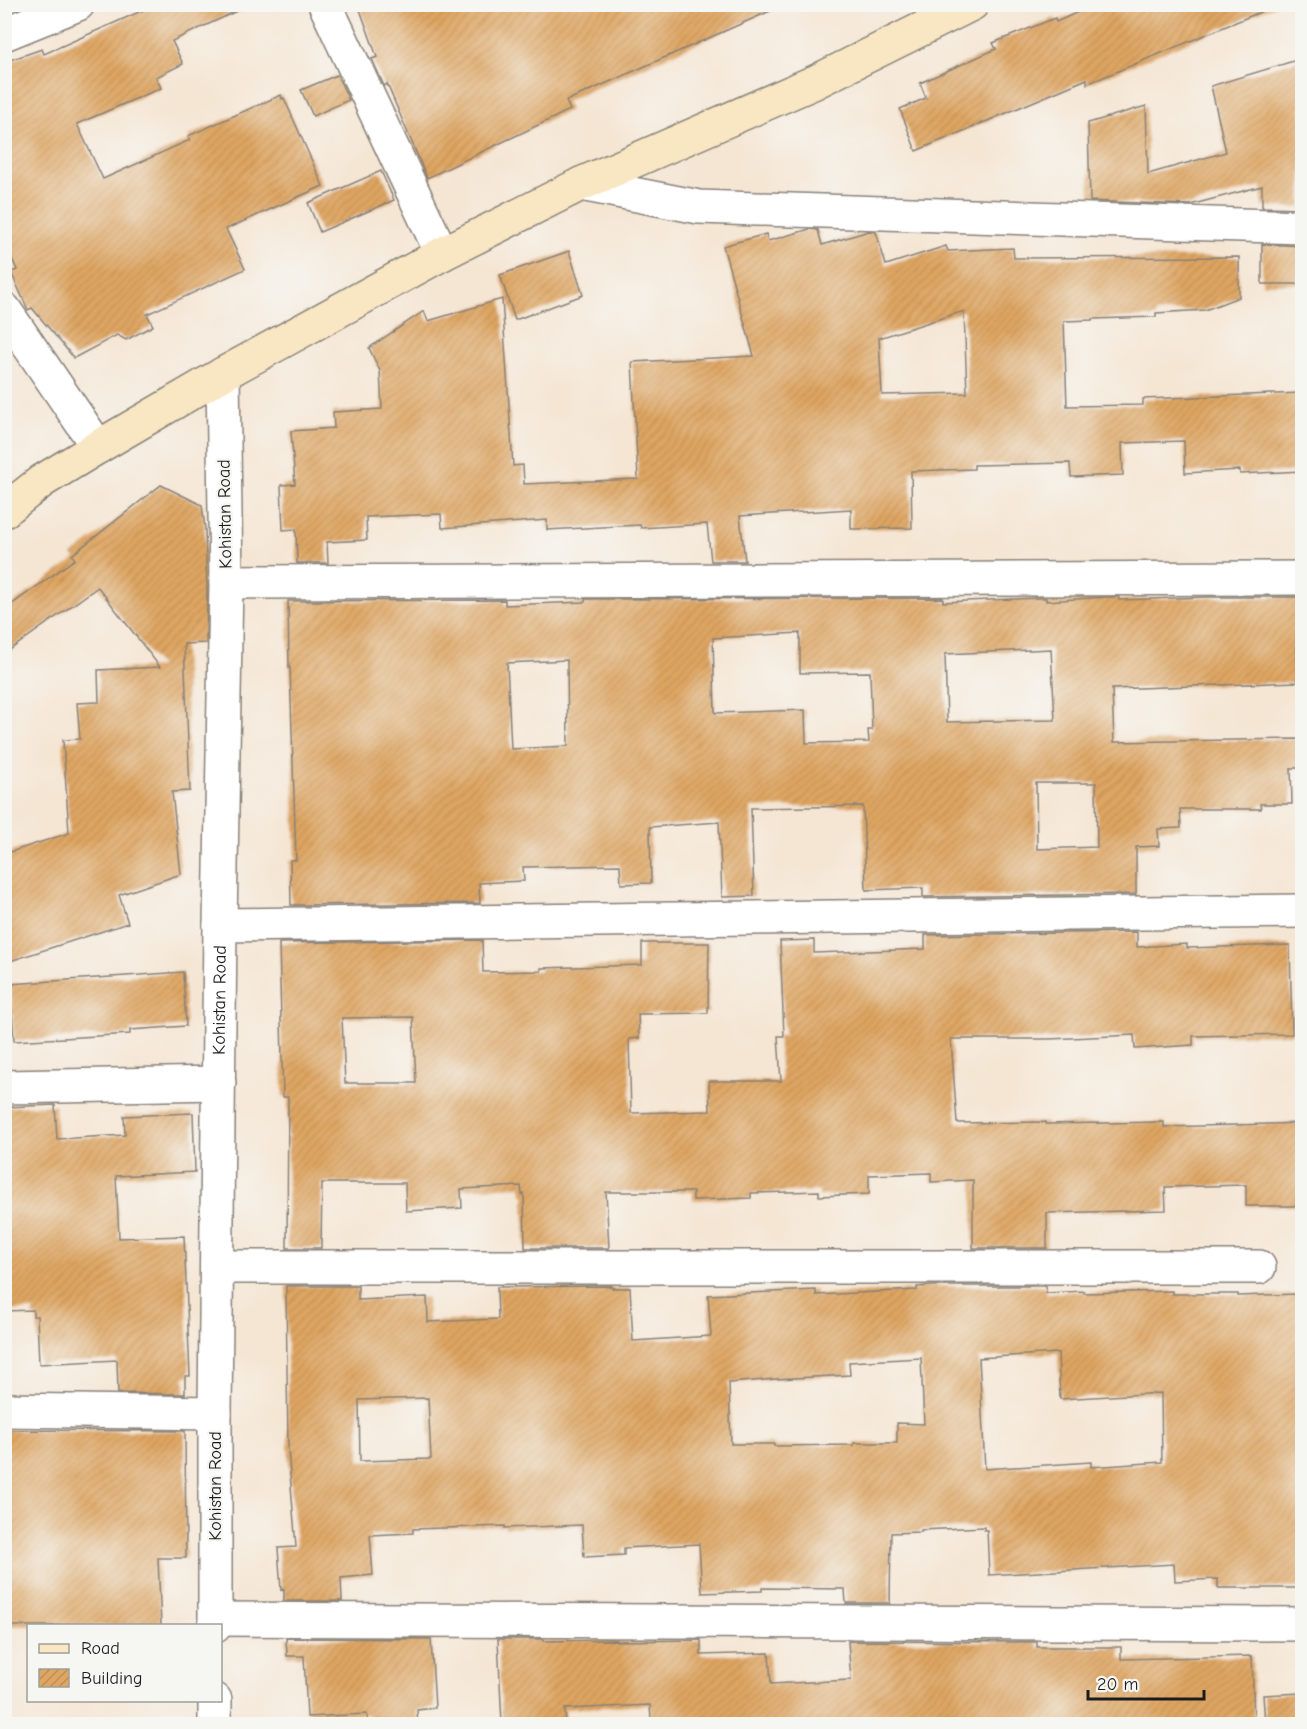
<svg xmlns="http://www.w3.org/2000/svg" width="1307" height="1729" font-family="'Comic Neue',sans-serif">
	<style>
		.building { fill: url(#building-hatch); fill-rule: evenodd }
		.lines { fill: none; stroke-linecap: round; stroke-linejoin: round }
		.minor-casing { stroke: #888178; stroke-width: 36 }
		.secondary-casing { stroke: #888178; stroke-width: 36 }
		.minor { stroke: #fff; stroke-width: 33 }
		.secondary { stroke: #f9e7c3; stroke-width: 33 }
		.labels { text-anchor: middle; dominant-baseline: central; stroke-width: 4.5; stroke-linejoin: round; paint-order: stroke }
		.street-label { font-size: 18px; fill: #1c1c1c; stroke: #f6f6f2 }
	</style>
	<defs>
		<pattern id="building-hatch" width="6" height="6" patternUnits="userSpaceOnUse" patternTransform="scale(1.5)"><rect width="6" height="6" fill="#dfa662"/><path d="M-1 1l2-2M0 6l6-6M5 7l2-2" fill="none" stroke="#bf8e54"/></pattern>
	</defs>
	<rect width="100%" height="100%" fill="#f6f6f2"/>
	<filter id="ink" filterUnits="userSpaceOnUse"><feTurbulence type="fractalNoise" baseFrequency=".0167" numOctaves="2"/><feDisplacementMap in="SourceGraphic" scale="12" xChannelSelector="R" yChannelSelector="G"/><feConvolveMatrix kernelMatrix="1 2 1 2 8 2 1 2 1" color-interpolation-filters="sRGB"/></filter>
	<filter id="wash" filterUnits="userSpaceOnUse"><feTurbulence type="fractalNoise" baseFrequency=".008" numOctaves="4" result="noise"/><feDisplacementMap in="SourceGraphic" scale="24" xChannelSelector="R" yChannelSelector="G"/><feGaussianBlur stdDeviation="1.35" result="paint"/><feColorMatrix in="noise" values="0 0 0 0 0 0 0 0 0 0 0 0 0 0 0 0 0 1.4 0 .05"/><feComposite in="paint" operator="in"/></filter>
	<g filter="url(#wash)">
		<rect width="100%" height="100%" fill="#f5e6d4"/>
		<g id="blocks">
			<!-- building -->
			<g class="building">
				<polygon points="157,4 252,4 172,41 183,64 156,77 161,88 77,124 103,179 190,140 188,136 281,95 282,99 284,98 323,186 226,229 245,269 147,314 153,326 126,340 117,335 74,358 32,308 28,310 11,272 17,270 4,240 4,62 42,49 44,54"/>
				<polygon points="358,4 786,4 566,101 570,110 427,178 387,84 384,86 372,59 377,57"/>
				<polygon points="1096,4 1277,5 1087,84 1087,79 916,151 900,109 926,98 920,83 996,49 993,43 1055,18 1056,22"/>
				<polygon points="1297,60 1302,78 1302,208 1262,207 1262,186 1190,205 1090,201 1088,123 1146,106 1148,174 1226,152 1211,86"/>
				<polygon points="337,75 349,100 313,116 301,90"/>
				<polygon points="381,171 394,200 320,232 308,203"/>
				<path d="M810,229L818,230L822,245L869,231L876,232L886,265L946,246L948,251L1013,248L1014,258L1239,257V297L1205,310L1156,313V317L1092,319V320L1064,321L1067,406L1143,405V399L1302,393V471L1240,474V470L1185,473L1184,441L1122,443L1123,475L1071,477L1070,463L974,465V469L911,471L912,528L851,529V509L740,516L745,561H711L707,524L641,528L640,525L547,530V520L442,528L441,514L366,517L367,540L327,542L328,563H297L296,529L283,530L281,485L295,484L291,431L334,428L333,412L382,409L380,371L369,348L424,311L428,321L502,299L513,466L523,465L524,484L638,479L632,362L754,356L723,246L766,234L768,241ZM964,311L967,393L882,395L879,338Z"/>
				<polygon points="1262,244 1302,246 1302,284 1262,284"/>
				<polygon points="569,251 583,295 515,320 500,275"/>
				<polygon points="161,485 202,505 205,529 207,590 206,643 184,644 190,791 172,792 181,874 119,895 128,923 4,963 4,854 69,833 63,740 80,739 77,703 99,702 98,670 160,667 98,587 4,654 4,610 75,559 72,555"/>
				<path d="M1107,597H1119V600L1207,597H1302V635H1296L1298,682L1112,689L1114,742L1302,739V768H1291L1292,804H1260L1261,809H1180L1181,828L1158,829L1159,846L1136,847V894L923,897V888L866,890L863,806L751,808L754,896L722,897L719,822L650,827L651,883L621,884L620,865L523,867L524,881L479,883L480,903L291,905L290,860H296L290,668H289L288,601L505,600V605L585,602V599L943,598V602L1040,598H1046V601ZM800,633V673L870,672L872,730H868L869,742L806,743L805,710L715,713L713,638ZM1051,649L1055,720L947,722L945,654ZM567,660L568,746L511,749L507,663ZM1036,783H1096L1097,847L1037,849Z"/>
				<path d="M1137,932V947L1187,944V948L1290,945L1292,1034L1193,1036V1045L1135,1049L1134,1035L1049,1039H951L957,1123L1046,1122V1124L1164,1122V1127L1302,1123V1206H1246V1185L1165,1187L1166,1210L1047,1213V1248H973V1180L931,1182V1173L869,1175V1194L819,1196V1191L751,1193V1198L693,1200V1192H606L609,1248H525L524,1194L522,1195L521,1186L461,1189L462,1208L406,1211L405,1183H322L321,1248H287L288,1097H283L279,943L482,940L483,972L541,971V968L642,965V943H709L708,1013L638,1014L639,1038L629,1039L631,1113L710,1111L709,1081H781L778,1036H784L780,941L814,940V953L925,949V935ZM413,1017L416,1083H345L342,1018Z"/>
				<polygon points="183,972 186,1026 130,1030 130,1034 14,1041 10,984"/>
				<polygon points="55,1105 57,1139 125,1135 124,1116 193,1113 195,1172 116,1176 119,1238 184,1236 190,1376 185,1376 185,1394 118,1393 117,1360 39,1364 37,1316 33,1316 33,1310 4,1311 4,1107"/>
				<path d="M286,1286H358V1300L427,1297L428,1322L498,1319L497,1287L611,1286L612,1288H630L633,1341L711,1336L708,1295L816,1290V1295L917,1290V1287L931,1286H1046V1293L1084,1291V1293L1172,1291V1294H1238V1296L1297,1294L1298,1366H1302V1588H1218V1579L1175,1581L1174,1564L989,1575L987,1530H984V1527L921,1530V1532L891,1533L890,1603H846L845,1589L762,1588V1591L702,1593L699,1544L624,1548V1555L584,1557L582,1525L505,1528V1526L413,1529V1533L370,1535L373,1575L341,1578L342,1601H284V1589L281,1590L278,1548L296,1547L288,1449ZM1058,1353L1060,1399L1161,1393L1162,1462L1091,1467V1462L985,1469L979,1358ZM921,1358L924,1424L897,1423V1443H854V1445L774,1446V1444H731L729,1383L776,1379L850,1375L849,1362ZM428,1398L431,1459L360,1461L359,1400Z"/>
				<polygon points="4,1430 185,1431 186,1558 158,1558 161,1626 4,1626"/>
				<polygon points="286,1638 431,1639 435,1708 417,1710 418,1725 368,1725 367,1714 307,1717 304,1656 287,1656"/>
				<polygon points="498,1639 543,1639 543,1641 616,1640 616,1641 701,1640 701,1655 769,1653 771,1684 851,1680 848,1641 1037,1642 1037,1647 1121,1647 1121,1659 1252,1656 1254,1722 1201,1725 658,1725 658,1719 651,1719 650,1705 565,1709 566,1725 502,1725"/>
				<polygon points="1302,1693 1302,1725 1265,1725 1263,1695"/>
			</g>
		</g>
	</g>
	<g filter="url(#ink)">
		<use href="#blocks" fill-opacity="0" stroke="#888178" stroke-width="1.5"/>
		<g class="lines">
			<!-- minor casing -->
			<g class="minor-casing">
				<g id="minor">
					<polyline points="325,4 442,254"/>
					<polyline points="4,34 78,4"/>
					<polyline points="581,184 699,207 1302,227"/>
					<polyline points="4,309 98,447"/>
					<polyline points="226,582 1302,578"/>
					<polyline points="220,925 1302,911"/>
					<polyline points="4,1087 219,1083"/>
					<polyline points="218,1267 1259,1267"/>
					<polyline points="4,1410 215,1413"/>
					<polyline points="216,1619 1302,1624"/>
					<path id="s1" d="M215,1626V1413L220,925L226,582L223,374"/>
					<polyline points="215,1724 215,1700"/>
				</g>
			</g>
			<!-- secondary casing -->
			<g class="secondary-casing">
				<polyline id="secondary" points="4,511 42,481 98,447 223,374 442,254 581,184 815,82 972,4"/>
			</g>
			<!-- minor -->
			<use href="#minor" class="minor"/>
			<!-- secondary -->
			<use href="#secondary" class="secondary"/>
		</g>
	</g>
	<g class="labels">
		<!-- street labels -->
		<g class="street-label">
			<text transform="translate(225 514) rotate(-91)">Kohistan Road</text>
			<text stroke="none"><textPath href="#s1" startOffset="626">Kohistan Road</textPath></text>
			<text transform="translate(215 1486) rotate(-90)">Kohistan Road</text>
		</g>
	</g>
	<!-- margin -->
	<rect width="1307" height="1729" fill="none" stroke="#f6f6f2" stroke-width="24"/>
	<!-- legend -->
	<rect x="27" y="1624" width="195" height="78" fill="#f6f6f2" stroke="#9f9f9c" stroke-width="1.5"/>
	<rect x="39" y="1644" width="30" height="9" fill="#f9e7c3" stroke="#9f9f9c" stroke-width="1.5"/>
	<text x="81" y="1654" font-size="18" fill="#1c1c1c">Road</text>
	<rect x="39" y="1669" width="30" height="18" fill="url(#building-hatch)" stroke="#9f9f9c" stroke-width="1.5"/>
	<text x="81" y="1684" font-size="18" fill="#1c1c1c">Building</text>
	<!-- scale -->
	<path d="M1088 1690v9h116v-9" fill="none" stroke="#1c1c1c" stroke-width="3"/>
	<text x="1097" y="1690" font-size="18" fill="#1c1c1c" stroke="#f6f6f2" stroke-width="4.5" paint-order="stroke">20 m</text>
</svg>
